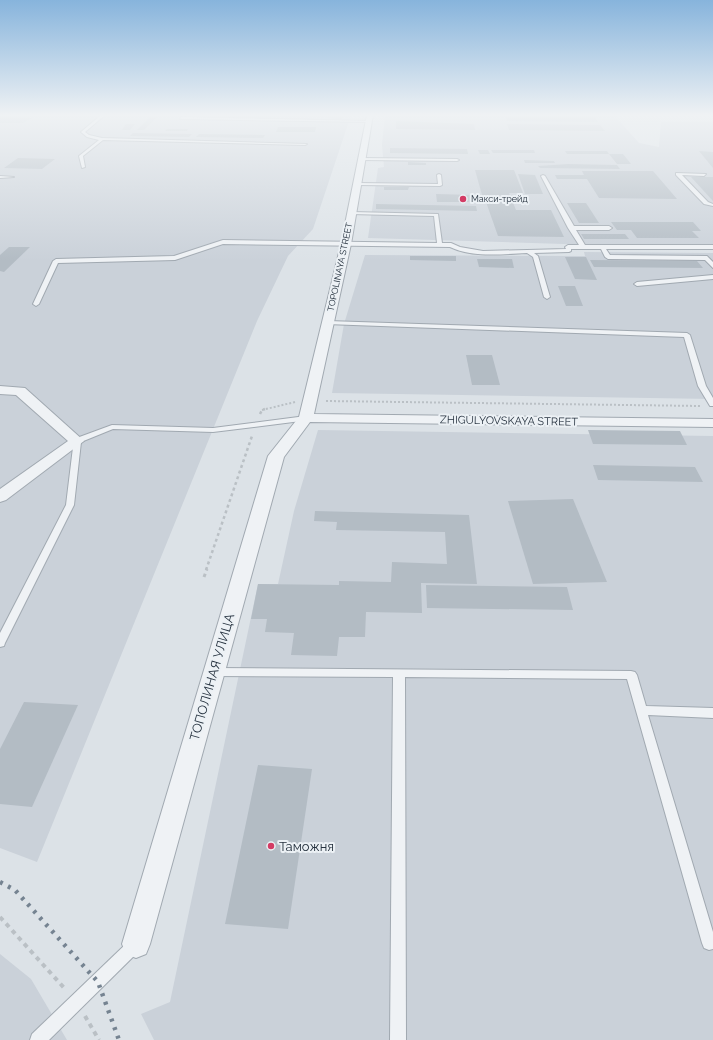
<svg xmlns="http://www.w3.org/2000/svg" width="713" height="1040" font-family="Raleway,sans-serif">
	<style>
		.built { fill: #cad1d9 }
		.building { fill: #b3bcc4 }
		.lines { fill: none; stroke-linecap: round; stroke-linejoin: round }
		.service-casing { stroke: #a1a9b1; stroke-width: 2 }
		.minor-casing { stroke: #a1a9b1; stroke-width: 2 }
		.path-far3 { stroke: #bac0c5; stroke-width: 2; stroke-dasharray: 2 2; stroke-linecap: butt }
		.path-far2 { stroke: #bac0c5; stroke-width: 2.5; stroke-dasharray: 3 3; stroke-linecap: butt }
		.path-far1 { stroke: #bac0c5; stroke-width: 3; stroke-dasharray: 3.5 3.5; stroke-linecap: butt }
		.path { stroke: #bac0c5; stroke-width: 4; stroke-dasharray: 4.5 4.5; stroke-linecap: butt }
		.service { fill: #eff2f5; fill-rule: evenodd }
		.minor { fill: #eff2f5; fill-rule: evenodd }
		.rail { stroke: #758391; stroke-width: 4.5; stroke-dasharray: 3 6; stroke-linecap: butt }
		.poi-dot { fill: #d33b64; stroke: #ecf1f5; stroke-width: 1.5 }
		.labels { text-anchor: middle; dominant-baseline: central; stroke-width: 4; stroke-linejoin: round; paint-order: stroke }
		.far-poi-label { font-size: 9px; fill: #25313e; stroke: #ecf1f5; text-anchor: start }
		.far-street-label { font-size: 9px; fill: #25313e; stroke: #ecf1f5 }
		.street-label { font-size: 11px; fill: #25313e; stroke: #ecf1f5 }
		.near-street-label { font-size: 13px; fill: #25313e; stroke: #ecf1f5 }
		.near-poi-label { font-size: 13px; fill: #25313e; stroke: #ecf1f5; text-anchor: start }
	</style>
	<rect width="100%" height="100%" fill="#dce2e7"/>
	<!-- built -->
	<g class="built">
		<polygon points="0,115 351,115 313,229 288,256 257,321 37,862 0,848"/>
		<polygon points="385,115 614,115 639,143 659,147 661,122 713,122 713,245 596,245 368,238 378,168 384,167 382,145"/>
		<polygon points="584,252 713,253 713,399 332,393 344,324 365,255 585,256"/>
		<polygon points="318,430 713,436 713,1040 154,1040 141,1014 170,1002 258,584 278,584 294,511"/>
		<polygon points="0,954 31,979 67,1040 0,1040"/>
	</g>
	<!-- building -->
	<g class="building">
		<polygon points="152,115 159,115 144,130 137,130"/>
		<polygon points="286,115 326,115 325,117 285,117"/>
		<polygon points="329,115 343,115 342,119 328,118"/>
		<polygon points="505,115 594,116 598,122 507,121"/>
		<polygon points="0,117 32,118 23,123 0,123"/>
		<polygon points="396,121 474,124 475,130 396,129"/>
		<polygon points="126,124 135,124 130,130 122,130"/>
		<polygon points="507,124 600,125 605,131 509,130"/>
		<polygon points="278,127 316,127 315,132 276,132"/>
		<polygon points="167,129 188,129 187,131 165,131"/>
		<polygon points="133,133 192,134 189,137 130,136"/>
		<polygon points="199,134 265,135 263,138 196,137"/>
		<polygon points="390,148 467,149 468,154 390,153"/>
		<polygon points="478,150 488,150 490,154 480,154"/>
		<polygon points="491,150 534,150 535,153 493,153"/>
		<polygon points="565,151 607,151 609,154 567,154"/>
		<polygon points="699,151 713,152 713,168"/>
		<polygon points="609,154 623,154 631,164 617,164"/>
		<polygon points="18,158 55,159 42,169 4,168"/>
		<polygon points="524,160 554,161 555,163 525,163"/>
		<polygon points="408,162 426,163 426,165 408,165"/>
		<polygon points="568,164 617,165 620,169 540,168 538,166"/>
		<polygon points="475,170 514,170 523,193 509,193 516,210 551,210 564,237 498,236 486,202 484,202"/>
		<polygon points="582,171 653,171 677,199 599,198 587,179 557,179 555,175 584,175"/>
		<polygon points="518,174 535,175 543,194 525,194"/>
		<polygon points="691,177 713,177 713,201"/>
		<polygon points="384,187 409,187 408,190 384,190"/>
		<polygon points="436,194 475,195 476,202 437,202"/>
		<polygon points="567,203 586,203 599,223 579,223"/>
		<polygon points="376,204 476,206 477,211 376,209"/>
		<polygon points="611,222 693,222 701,231 692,231 699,238 637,238 631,230 617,230"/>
		<polygon points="581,234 625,234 629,239 584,239"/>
		<polygon points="9,247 30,247 4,272 0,271 0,255"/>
		<polygon points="410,256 456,256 456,261 410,260"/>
		<polygon points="565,257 586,257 597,280 575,279"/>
		<polygon points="477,259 512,259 514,268 479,267"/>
		<polygon points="590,260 697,261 703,268 594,267"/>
		<polygon points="558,286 575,286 583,306 566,306"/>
		<polygon points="466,355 492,355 500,385 472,385"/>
		<polygon points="588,430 680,431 687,445 593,444"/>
		<polygon points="593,465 695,467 703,482 598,480"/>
		<polygon points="573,499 607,582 533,584 508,501"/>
		<polygon points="315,511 469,515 477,584 421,583 422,613 366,612 365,637 339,637 337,656 291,655 294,633 265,632 267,619 251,619 258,584 339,585 339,581 391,582 392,562 447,564 445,532 336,530 337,522 314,521"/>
		<polygon points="426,585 567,587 573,610 427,608"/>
		<polygon points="24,702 78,705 32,807 0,804 0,749"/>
		<polygon points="258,765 312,769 288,929 225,924"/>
	</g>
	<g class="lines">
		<!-- service casing -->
		<g class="service-casing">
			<g id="service">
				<polygon points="101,115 105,115 85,132 89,135 102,138 307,144 305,145 103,140 83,156 85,167 82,168 79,156 99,140 87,137 81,132"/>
				<polygon points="181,117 369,121 371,122 180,119"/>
				<polygon points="362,158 457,159 459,160 457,161 361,160"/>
				<polygon points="676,173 706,174 704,176 682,175 708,202 713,204 713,206 704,204 676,175"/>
				<polygon points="439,174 441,175 442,185 440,186 357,185 355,184 357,183 438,184 437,175"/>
				<path d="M543,175L545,176L574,226H609L612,228L609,230H576L585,245H713V249H606L610,255L707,256L713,262V268L705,260L608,259L605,257L601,249H571V251L569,252L534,253L538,256L550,297L547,299L544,297L533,257L527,253C502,254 473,258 450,247L223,244L175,260L58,263L39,304L36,306L33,304L53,261L56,259L174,256L223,240L437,243L434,216L350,214V212H352L438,214L442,243H451L460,247L483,251L566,249L565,247L568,245H579L568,228L541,176Z"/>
				<polygon points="0,176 14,177 0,178"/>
				<polygon points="713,275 713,279 637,286 634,284 637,282"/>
				<polygon points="328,321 687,333 690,335 706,386 713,398 713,406 710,406 698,386 684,337 326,324 325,323"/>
				<polygon points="306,416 310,418 309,420 213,432 113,429 81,442 74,505 5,643 4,646 0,647 0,633 66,505 74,439 112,425 213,428"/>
				<polygon points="213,668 631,671 635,672 637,675 646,706 713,708 713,718 648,715 713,932 713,949 709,950 704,948 702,943 627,679 405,677 406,1040 390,1040 393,677 213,676 209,675 207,672 209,669"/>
				<polygon points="134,939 139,941 141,946 139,951 49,1040 30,1040 32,1034 129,941"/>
			</g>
		</g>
		<!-- minor casing -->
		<g class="minor-casing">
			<g id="minor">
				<polygon points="367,115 373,115 351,244 314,414 713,419 713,427 310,422 284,457 150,944 146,954 136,958 126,954 122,944 268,456 299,417 341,244"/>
				<polygon points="0,386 25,388 84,441 6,500 0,502 0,489 68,441 16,395 0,394"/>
			</g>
		</g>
		<!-- path-far3 -->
		<g class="path-far3">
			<polyline points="326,401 701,406"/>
			<polyline points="262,410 295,402"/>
		</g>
		<!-- path-far2 -->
		<g class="path-far2">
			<polyline points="260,414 262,410 265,409"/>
			<polyline points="206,570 252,436"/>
		</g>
		<!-- path-far1 -->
		<polyline class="path-far1" points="204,577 207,569"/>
		<!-- path -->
		<g class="path">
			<polyline points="0,917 66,990"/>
			<polyline points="85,1016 99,1040"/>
		</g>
		<!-- service -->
		<use href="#service" class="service"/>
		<!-- minor -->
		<use href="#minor" class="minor"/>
		<!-- rail -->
		<polyline class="rail" points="0,882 15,890 98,982 119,1040"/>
	</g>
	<!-- sky -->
	<linearGradient id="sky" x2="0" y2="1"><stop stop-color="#87b4dc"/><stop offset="0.44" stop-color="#eff2f4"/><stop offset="1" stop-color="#eff2f4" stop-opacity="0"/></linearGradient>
	<rect width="713" height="261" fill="url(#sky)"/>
	<!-- markers -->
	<g class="poi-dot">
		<circle cx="463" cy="199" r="4"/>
		<circle cx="271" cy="846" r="4"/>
	</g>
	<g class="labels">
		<!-- far-poi labels -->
		<g class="far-poi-label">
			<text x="471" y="199">Макси-трейд</text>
		</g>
		<!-- far-street labels -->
		<g class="far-street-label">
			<text transform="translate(340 267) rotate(-78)">TOPOLINAYA STREET</text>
		</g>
		<!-- street labels -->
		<g class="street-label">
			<text transform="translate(509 421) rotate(1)">ZHIGULYOVSKAYA STREET</text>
		</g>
		<!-- near-street labels -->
		<g class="near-street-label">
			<text transform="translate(212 677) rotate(-74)">ТОПОЛИНАЯ УЛИЦА</text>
		</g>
		<!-- near-poi labels -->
		<g class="near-poi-label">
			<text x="279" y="846">Таможня</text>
		</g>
	</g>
</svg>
